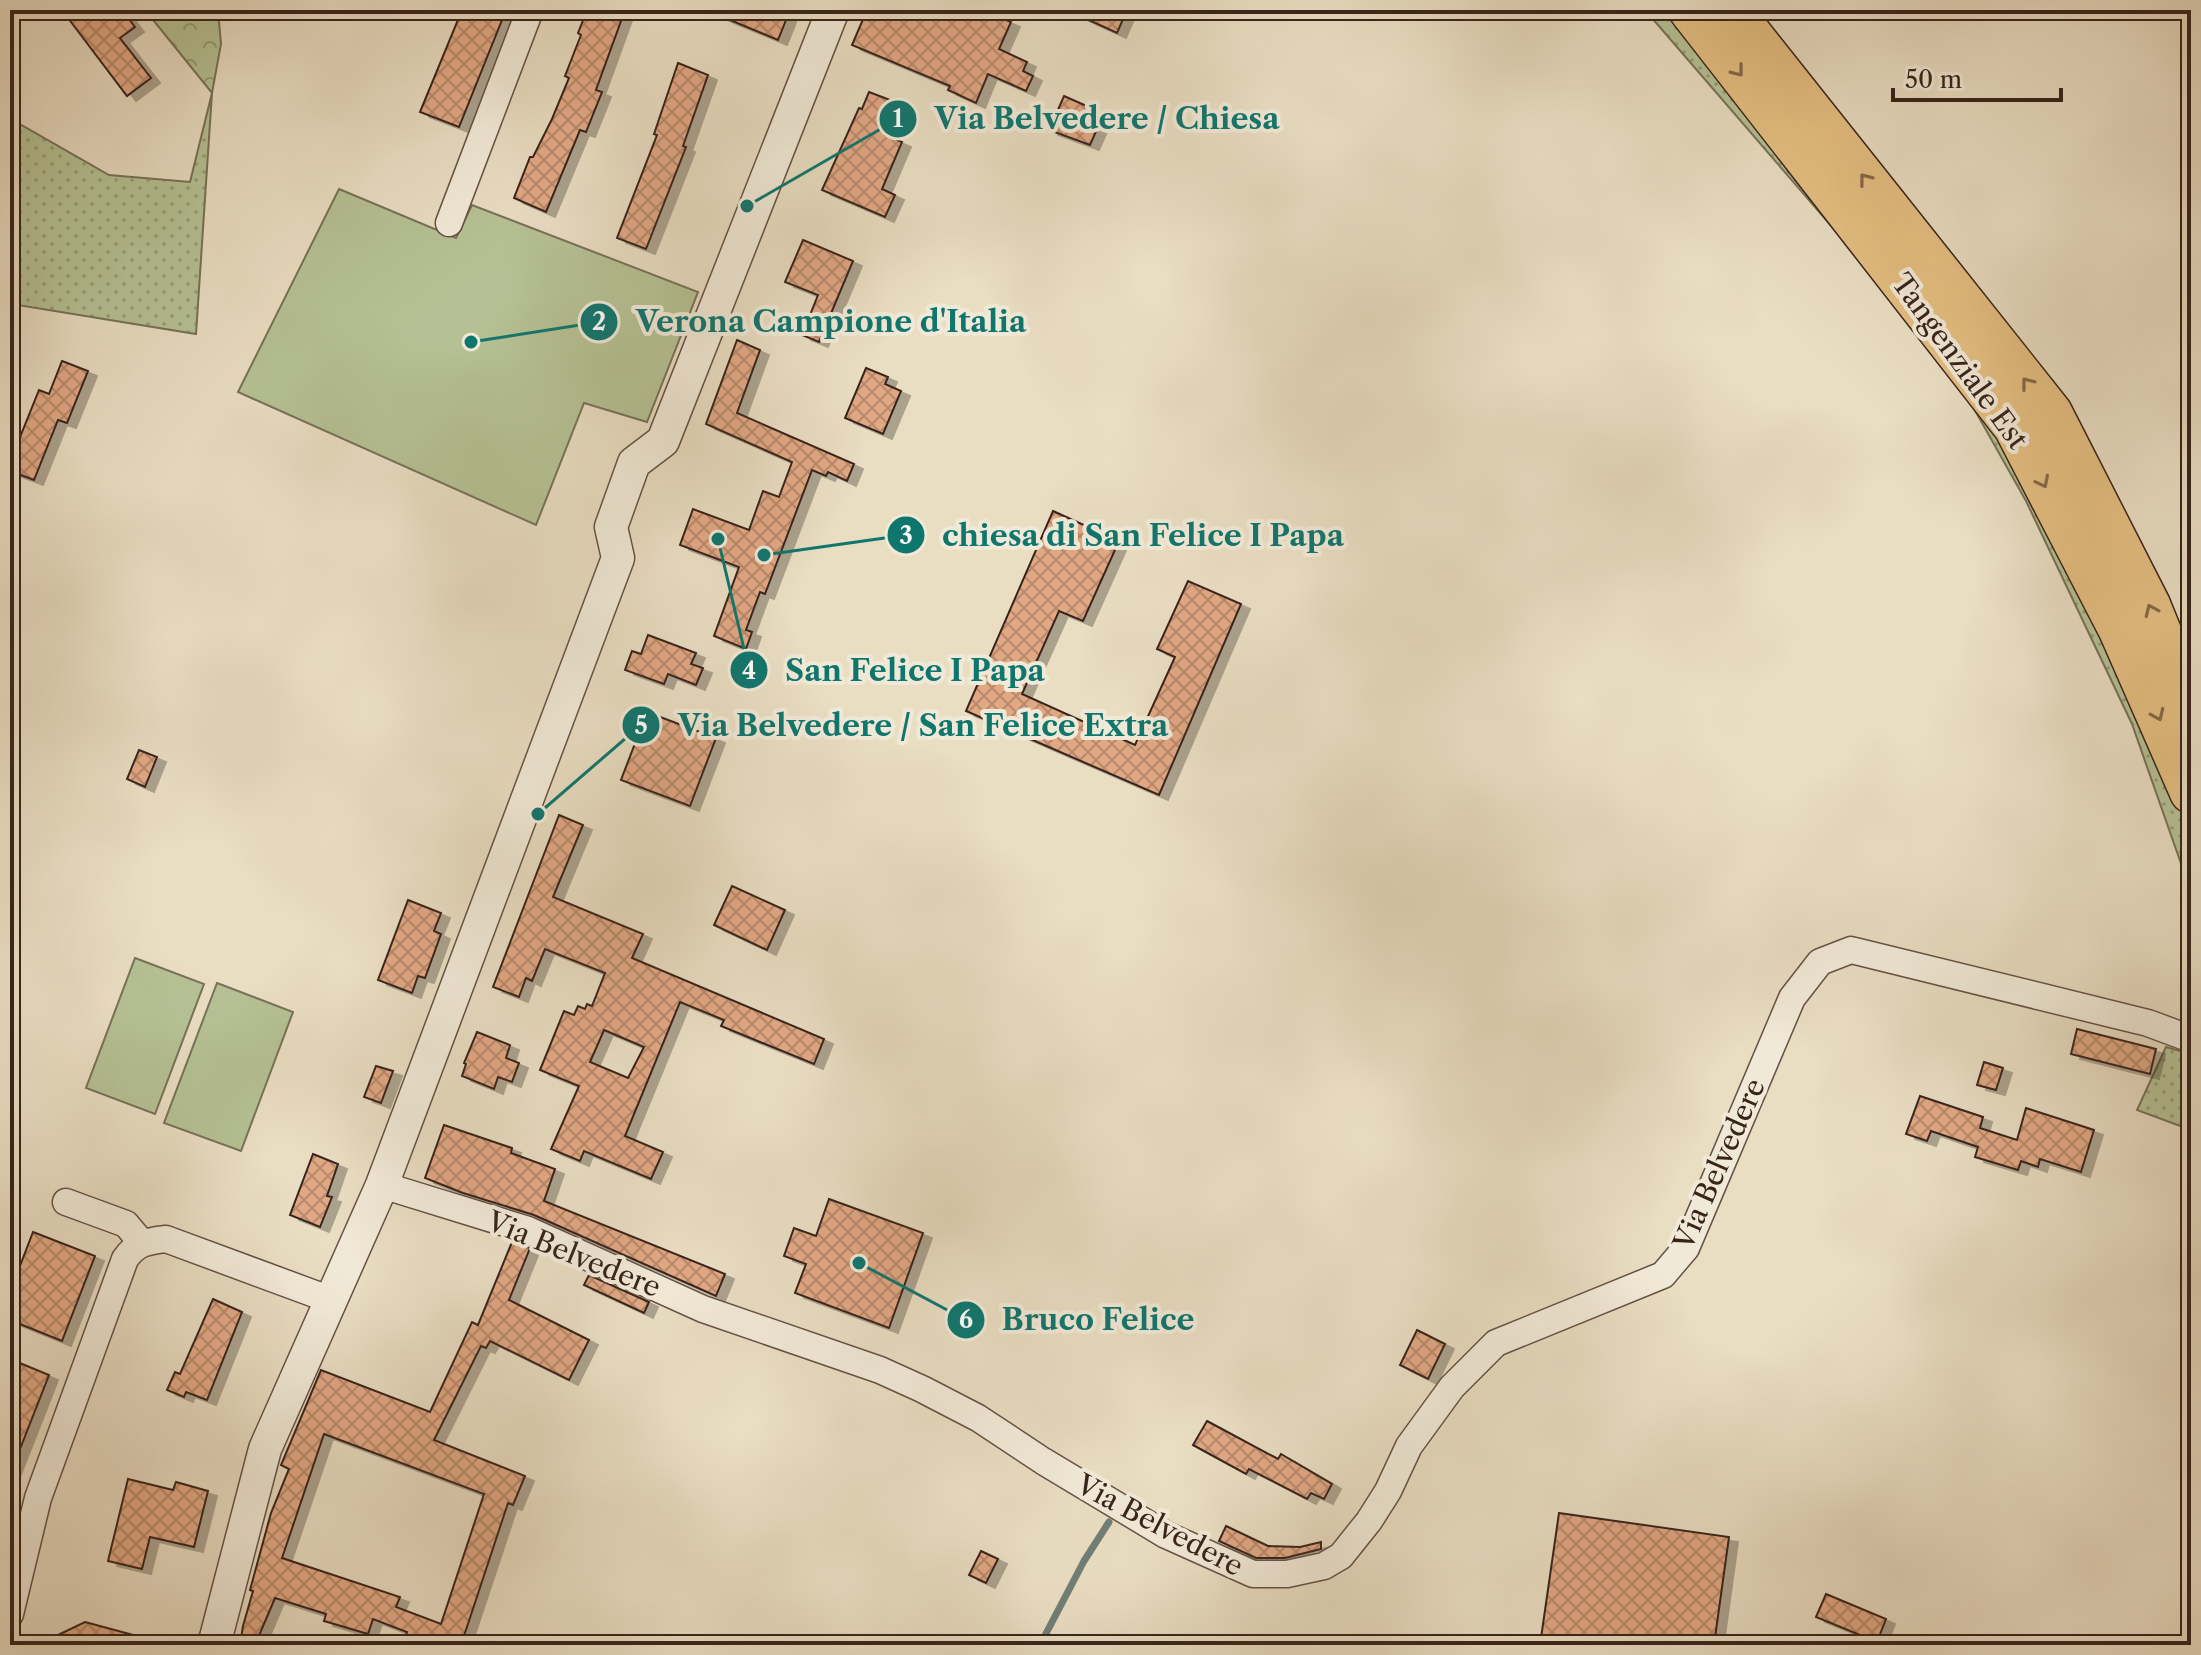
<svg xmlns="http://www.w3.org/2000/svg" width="2201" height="1655" font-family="'Libre Caslon Text',serif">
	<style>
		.grass { fill: url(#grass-dots); stroke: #777258; stroke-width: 2 }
		.forest { fill: url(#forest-crowns); stroke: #777258; stroke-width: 2 }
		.park { fill: #b5c194; stroke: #777258; stroke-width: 2 }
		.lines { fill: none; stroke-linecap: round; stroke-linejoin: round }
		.stream { stroke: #717f76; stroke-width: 7 }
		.building { fill: url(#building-cross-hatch); stroke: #39241c; stroke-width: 2; fill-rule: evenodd; filter: url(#shadow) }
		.minor-casing { stroke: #655246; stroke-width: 29 }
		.tertiary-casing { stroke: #655246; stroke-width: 35 }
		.trunk-casing { stroke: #39241c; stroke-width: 45 }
		.minor { stroke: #f1e9d7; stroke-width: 26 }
		.tertiary { stroke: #f1e9d7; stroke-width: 32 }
		.trunk { stroke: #e4be81; stroke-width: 42 }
		.oneway { stroke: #866949 }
		.labels { text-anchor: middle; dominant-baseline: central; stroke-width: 8; stroke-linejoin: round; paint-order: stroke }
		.street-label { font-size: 28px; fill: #39241c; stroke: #f1e9d7 }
		.leader { fill: none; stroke: #0f766e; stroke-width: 3 }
		.callout-dot { fill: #0f766e; stroke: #f1e9d7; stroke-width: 3 }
		.mark-label { font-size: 24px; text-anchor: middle; font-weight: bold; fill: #fff }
		.callout-label { font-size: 30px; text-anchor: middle; font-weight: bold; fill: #0f766e; stroke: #f1e9d7; stroke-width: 8; stroke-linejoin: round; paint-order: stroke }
	</style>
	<defs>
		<pattern id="grass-dots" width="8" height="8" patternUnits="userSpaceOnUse" patternTransform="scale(2)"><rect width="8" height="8" fill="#b5c194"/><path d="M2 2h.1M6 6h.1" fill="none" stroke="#949d78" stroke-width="1.8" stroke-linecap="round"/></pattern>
		<pattern id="forest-crowns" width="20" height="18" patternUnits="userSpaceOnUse" patternTransform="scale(2)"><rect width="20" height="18" fill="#b5c194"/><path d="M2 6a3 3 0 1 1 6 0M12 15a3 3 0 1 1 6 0" fill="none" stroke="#949d78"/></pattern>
		<pattern id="building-cross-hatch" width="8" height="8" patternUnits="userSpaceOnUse" patternTransform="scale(2)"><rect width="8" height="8" fill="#e1a884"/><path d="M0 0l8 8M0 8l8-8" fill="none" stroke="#b7896b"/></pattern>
		<filter id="shadow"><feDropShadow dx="9" dy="5" stdDeviation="0" flood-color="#0004"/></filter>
	</defs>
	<rect width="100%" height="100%" fill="#e9ddc2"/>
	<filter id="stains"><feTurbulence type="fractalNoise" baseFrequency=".0025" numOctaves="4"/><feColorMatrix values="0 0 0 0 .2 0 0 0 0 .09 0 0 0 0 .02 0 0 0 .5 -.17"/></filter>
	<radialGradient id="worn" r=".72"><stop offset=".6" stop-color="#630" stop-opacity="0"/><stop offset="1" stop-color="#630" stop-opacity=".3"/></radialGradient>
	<!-- grass -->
	<g class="grass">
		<polygon points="1645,10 1693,10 1983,384 2191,799 2191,892 2132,724 2026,501 1946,359"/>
		<polygon points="212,93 196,334 12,304 10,307 10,134 16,122 109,175 190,182"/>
		<polygon points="2166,1047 2191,1054 2191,1130 2137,1110"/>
	</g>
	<!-- forest -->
	<polygon class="forest" points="145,10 218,10 221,44 212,93"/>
	<!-- park -->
	<g class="park">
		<polygon points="339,189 456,238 472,205 698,292 647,422 584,403 536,525 238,392"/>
		<polygon points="135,958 204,984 155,1114 86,1088"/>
		<polygon points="217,983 293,1012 241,1151 164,1123"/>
	</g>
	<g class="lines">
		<!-- stream -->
		<polyline class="stream" points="1040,1645 1084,1561 1109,1522"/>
	</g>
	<!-- building -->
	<g class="building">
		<polygon points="79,10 122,10 135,27 120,38 151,78 127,96 68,18"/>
		<polygon points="462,10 506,10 459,127 420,112"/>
		<polygon points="587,10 625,10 596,90 602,92 586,132 580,130 546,212 514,198 530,157 533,157 552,119 569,78 565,76 581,35 578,33"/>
		<polygon points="706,10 790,10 778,40"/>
		<polygon points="867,10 983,10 1011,22 999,49 1027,62 1023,71 1033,76 1026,91 988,74 976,103 948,90 950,86 852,45"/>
		<polygon points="1067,10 1127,10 1117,33"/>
		<polygon points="678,63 708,75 683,146 686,147 646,249 617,238 657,135 654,134"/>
		<polygon points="869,92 898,103 885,135 902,142 882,189 895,195 885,217 822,190 859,108 862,109"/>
		<polygon points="1064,96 1089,107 1087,112 1102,118 1090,145 1049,130"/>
		<polygon points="803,240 853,261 819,342 802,335 818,295 785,282"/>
		<polygon points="737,340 760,350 737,413 854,464 847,481 828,472 826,476 812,470 765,594 760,592 746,630 752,632 746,649 714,636 739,567 680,545 693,509 749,530 763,491 779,497 792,462 706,424"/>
		<polygon points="62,361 88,371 67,423 58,420 34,480 10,471 10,462 39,390 49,394"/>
		<polygon points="866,368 888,377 885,384 901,391 883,434 845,418"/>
		<polygon points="1053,511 1119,541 1083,621 1059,611 1022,694 1135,745 1175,657 1157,649 1188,581 1241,604 1159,795 966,711"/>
		<polygon points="648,635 696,653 691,664 703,668 696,685 668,674 664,684 625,670 632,651 641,654"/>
		<polygon points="647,712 716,738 690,806 621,780"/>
		<polygon points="139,750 157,757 145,787 127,779"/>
		<path d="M559,815L583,825L553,897L643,934L632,958L824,1039L814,1064L721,1026L724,1020L680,1002L625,1136L663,1152L651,1179L584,1151L580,1161L551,1149L579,1086L540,1070L564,1011L574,1015L578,1006L585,1009L587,1004L592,1006L605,973L545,949L532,981L526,978L519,997L493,987ZM604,1030L644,1047L628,1078L590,1062Z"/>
		<polygon points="732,886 785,910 767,950 714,925"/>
		<polygon points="408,900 441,913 434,931 441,934 425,978 418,976 412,993 378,980"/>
		<polygon points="2077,1029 2156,1049 2150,1074 2071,1054"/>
		<polygon points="477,1032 510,1045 506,1058 519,1063 512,1082 498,1077 494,1089 462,1076 466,1064 464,1063"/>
		<polygon points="1984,1062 2003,1068 1996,1090 1977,1085"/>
		<polygon points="376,1066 393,1071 381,1103 364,1097"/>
		<polygon points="1920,1096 1983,1117 1980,1128 2017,1140 2026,1108 2094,1130 2081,1172 2040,1159 2038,1167 2021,1161 2018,1170 1975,1157 1978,1147 1931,1131 1927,1141 1906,1134"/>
		<polygon points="444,1125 512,1148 511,1153 555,1169 544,1201 725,1274 716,1296 534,1215 463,1193 425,1178"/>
		<polygon points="313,1154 338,1164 327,1196 332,1197 320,1227 290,1215"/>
		<polygon points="829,1199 923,1233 889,1328 795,1293 806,1264 784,1256 794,1228 816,1236"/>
		<polygon points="33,1232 95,1256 62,1341 10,1320 10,1292"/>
		<path d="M512,1242L530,1248L509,1300L589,1340L569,1380L490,1341L486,1348L481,1346L434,1440L525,1476L513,1505L508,1503L461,1645H403L407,1632L373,1619L368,1634L324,1621L326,1614L275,1598L255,1645H240L243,1626L253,1591L250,1590L271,1513L289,1469L281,1465L321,1370L430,1412L472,1322L478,1325ZM324,1434L484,1494L441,1624L396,1607L400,1597L282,1558Z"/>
		<polygon points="589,1275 649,1302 644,1313 584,1285"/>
		<polygon points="213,1299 242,1312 207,1400 186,1392 184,1397 167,1390 175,1372 180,1374"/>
		<polygon points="1417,1330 1445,1344 1428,1379 1400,1365"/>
		<polygon points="10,1359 49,1375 11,1472 10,1472"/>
		<polygon points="1207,1421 1278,1459 1281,1454 1332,1484 1324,1499 1311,1493 1307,1499 1249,1469 1246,1474 1193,1445"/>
		<polygon points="128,1479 173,1490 176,1482 208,1491 194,1547 150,1537 142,1569 108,1561"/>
		<polygon points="1559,1513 1729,1537 1714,1645 1540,1645"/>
		<polygon points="1226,1526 1268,1546 1300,1547 1321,1542 1321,1549 1285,1558 1256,1558 1219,1541"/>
		<polygon points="981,1551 998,1559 986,1583 969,1575"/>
		<polygon points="1826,1594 1886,1619 1877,1642 1816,1617"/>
		<polygon points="85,1622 148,1639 147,1645 37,1645"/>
	</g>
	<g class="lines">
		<!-- minor casing -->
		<g class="minor-casing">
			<g id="minor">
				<polyline points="449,223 530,10"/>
				<polyline points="382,1185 528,1230 703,1309 880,1370 922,1389 978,1418 1043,1461 1166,1535 1253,1574 1287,1574 1324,1566 1341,1556 1369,1521 1388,1491 1409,1446 1452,1387 1496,1343 1663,1275 1686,1248 1792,998 1820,962 1851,950 2148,1023 2191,1039"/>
				<polyline points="66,1202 126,1224 142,1243"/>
				<path d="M10,1614L38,1498L125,1259C136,1243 147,1241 166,1239L331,1300"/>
			</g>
		</g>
		<!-- tertiary casing -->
		<g class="tertiary-casing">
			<polyline id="tertiary" points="214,1645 265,1449 382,1185 618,558 611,527 634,463 663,441 833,10"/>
		</g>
		<!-- trunk casing -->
		<g class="trunk-casing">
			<g id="trunk">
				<polyline points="1690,10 2015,427 2120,630 2191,792"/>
				<polyline points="1731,10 2051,413 2149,605 2191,708"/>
			</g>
		</g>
		<!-- minor -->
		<use href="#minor" class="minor"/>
		<!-- tertiary -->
		<use href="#tertiary" class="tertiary"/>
		<!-- trunk -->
		<use href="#trunk" class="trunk"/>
	</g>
	<!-- one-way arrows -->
	<defs><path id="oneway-chevron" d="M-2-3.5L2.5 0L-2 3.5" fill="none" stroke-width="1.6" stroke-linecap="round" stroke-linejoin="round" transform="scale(2)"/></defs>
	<g class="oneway">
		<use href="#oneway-chevron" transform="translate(1738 71) rotate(52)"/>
		<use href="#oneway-chevron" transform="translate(1865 179) rotate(-128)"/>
		<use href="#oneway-chevron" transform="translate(2027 383) rotate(-128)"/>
		<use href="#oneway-chevron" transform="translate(2043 482) rotate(63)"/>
		<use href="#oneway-chevron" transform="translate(2151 610) rotate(-114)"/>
		<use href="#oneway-chevron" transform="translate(2158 715) rotate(66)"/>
	</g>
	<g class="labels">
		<!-- street labels -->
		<g class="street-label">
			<text transform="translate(1960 361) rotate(54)">Tangenziale Est</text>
			<text transform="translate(1719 1164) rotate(-66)">Via Belvedere</text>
			<text transform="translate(574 1254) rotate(22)">Via Belvedere</text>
			<text transform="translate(1160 1525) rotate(28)">Via Belvedere</text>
		</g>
	</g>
	<!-- callouts -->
	<path class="leader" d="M747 206L898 119M471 342L599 322M764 555L906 535M718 539L749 670M538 814L641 725M859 1263L966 1320"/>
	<g class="callout-dot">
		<circle cx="747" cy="206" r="8"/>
		<circle cx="471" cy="342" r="8"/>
		<circle cx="764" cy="555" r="8"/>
		<circle cx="718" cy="539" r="8"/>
		<circle cx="538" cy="814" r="8"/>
		<circle cx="859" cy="1263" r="8"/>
		<circle cx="898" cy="119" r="20"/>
		<circle cx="599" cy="322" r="20"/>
		<circle cx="906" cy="535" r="20"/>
		<circle cx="749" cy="670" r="20"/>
		<circle cx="641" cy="725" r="20"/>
		<circle cx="966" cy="1320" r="20"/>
	</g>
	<g class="mark-label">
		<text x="898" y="127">1</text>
		<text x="599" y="330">2</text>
		<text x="906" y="544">3</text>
		<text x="749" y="679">4</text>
		<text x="641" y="734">5</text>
		<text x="966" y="1328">6</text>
	</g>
	<g class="callout-label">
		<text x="1107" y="129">Via Belvedere / Chiesa</text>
		<text x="831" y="332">Verona Campione d'Italia</text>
		<text x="1143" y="546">chiesa di San Felice I Papa</text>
		<text x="915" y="681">San Felice I Papa</text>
		<text x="923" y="736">Via Belvedere / San Felice Extra</text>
		<text x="1098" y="1330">Bruco Felice</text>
	</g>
	<!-- margin -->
	<rect width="2201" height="1655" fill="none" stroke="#e9ddc2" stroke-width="40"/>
	<rect x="12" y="12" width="2177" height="1631" fill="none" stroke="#39241c" stroke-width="4"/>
	<rect x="20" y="20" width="2161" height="1615" fill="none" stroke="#39241c" stroke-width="2"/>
	<!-- scale -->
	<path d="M1893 88v12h168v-12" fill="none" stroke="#39241c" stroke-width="4"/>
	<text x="1905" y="88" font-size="24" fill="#39241c" stroke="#f1e9d7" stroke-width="6" paint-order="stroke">50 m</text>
	<rect width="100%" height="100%" filter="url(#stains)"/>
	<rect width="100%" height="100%" fill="url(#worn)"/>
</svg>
